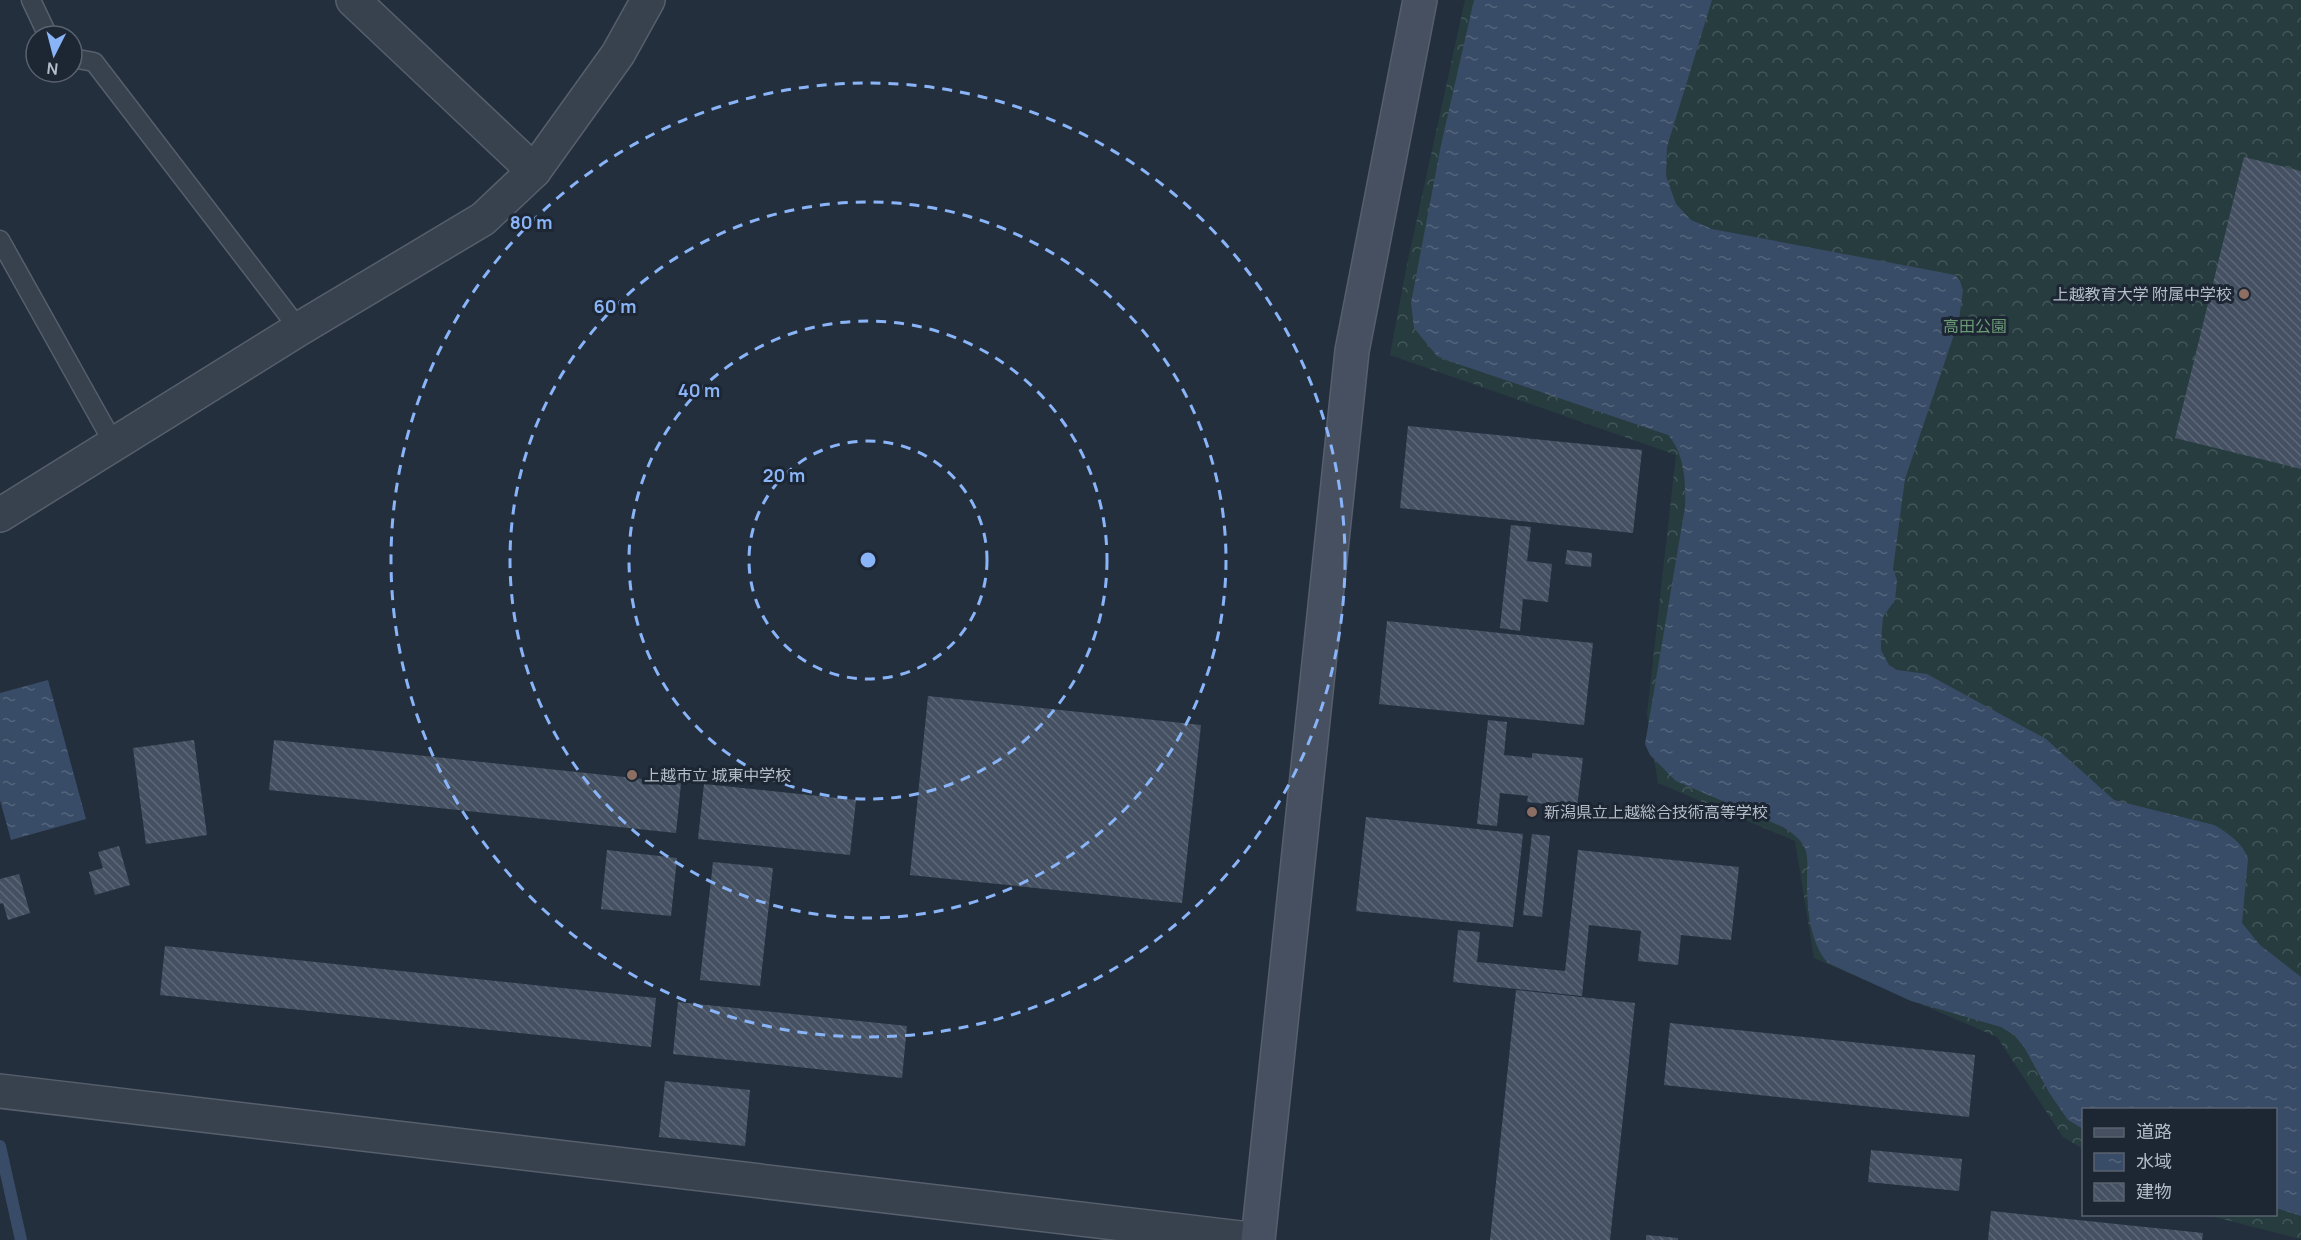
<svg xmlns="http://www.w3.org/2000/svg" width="2301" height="1240" font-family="Manrope,'Noto Sans JP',sans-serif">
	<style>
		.forest { fill: url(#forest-crowns) }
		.water { fill: url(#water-ripples) }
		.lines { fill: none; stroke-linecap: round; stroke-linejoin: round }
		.stream { stroke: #394c67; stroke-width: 12 }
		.building { fill: url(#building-back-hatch) }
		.lane-casing { stroke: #565f6c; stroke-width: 21 }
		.street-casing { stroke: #565f6c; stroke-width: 36 }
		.secondary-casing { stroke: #565f6c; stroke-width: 36 }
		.lane { stroke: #38414e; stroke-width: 18 }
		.street { stroke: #38414e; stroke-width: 33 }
		.secondary { stroke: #465061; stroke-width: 33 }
		.ring { fill: none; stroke: #8ab4f8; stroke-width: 3; stroke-dasharray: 10 8 }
		.education-dot { fill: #8d6e63; stroke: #1d2633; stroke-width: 2 }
		.labels { text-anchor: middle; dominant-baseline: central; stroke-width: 6; stroke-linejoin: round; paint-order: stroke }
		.poi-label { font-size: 16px; fill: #b4bcc9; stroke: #1d2633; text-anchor: start }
		.park-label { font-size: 16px; fill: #6b9a76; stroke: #1d2633 }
		.centre { fill: #8ab4f8; stroke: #1d2633; stroke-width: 3 }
		.ring-label { font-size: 18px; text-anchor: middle; font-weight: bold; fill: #8ab4f8; stroke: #1d2633; stroke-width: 6; stroke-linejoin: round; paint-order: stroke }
	</style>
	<defs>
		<pattern id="forest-crowns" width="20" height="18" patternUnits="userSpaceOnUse" patternTransform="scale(1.5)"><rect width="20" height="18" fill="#263c3f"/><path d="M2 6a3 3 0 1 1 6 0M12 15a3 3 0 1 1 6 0" fill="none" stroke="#435659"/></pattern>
		<pattern id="water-ripples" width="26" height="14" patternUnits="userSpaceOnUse" patternTransform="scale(1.5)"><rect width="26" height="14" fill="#394c67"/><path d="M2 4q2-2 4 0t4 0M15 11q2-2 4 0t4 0" fill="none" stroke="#53647b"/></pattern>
		<pattern id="building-back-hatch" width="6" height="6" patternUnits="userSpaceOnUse" patternTransform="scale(1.5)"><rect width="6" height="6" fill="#455162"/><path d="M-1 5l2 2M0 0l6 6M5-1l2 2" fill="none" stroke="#5d6877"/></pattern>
	</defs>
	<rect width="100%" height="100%" fill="#242f3e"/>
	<!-- forest -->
	<polygon class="forest" points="1465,0 2301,0 2301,1239 2207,1215 2276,1214 2276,1110 2084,1110 2083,1149 2063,1137 1997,1037 1814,958 1795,841 1658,783 1647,714 1676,455 1390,355 1406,269"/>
	<!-- water -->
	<g class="water">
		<path d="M1474,0H1712L1667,147L1666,176L1676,204L1691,220L1712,229L1945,273L1955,275L1960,281L1963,290L1959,320L1905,479L1893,569L1897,580L1895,600L1883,617L1881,643V650L1889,665L1897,670L1927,674L2046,739L2114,800L2214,825C2227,832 2244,844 2248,859L2242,923L2260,945L2301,977V1216L2276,1208V1110H2084L2083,1129L2068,1120L2050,1094L2024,1047L2014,1035L2001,1027L1911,1001L1828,963C1809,943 1807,905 1807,878C1807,868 1809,856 1804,846C1799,838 1791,832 1783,827L1676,781L1650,755L1645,744L1685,507C1686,483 1685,454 1668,435L1446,360L1437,356L1414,328L1411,303L1441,145Z"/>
		<polygon points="48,680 86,819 11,840 0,800 0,693"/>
	</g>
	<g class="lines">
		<!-- stream -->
		<polyline class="stream" points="0,1146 21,1240"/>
	</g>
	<!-- building -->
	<g class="building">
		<polygon points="2244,157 2301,171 2301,469 2175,438"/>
		<polygon points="1408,426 1642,450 1633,533 1400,508"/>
		<polygon points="1511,525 1531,527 1527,561 1552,564 1548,602 1523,599 1520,631 1500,628"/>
		<polygon points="1567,550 1592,553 1591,567 1565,564"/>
		<polygon points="1387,621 1593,643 1584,725 1379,704"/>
		<polygon points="928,696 1201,725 1182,903 910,875"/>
		<polygon points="1488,720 1507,722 1504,755 1532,758 1532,753 1583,758 1577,807 1527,802 1528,796 1500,793 1497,826 1477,824"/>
		<polygon points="194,740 207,835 146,844 133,748"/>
		<polygon points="274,740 681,783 676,833 269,790"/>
		<polygon points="704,784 856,800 850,855 698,839"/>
		<polygon points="1366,817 1523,834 1513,927 1356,911"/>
		<polygon points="1532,834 1550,836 1542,917 1523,915"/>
		<polygon points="119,846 130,885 95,895 89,872 103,868 98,852"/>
		<polygon points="607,850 677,858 671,916 601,909"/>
		<polygon points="1578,850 1739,867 1731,940 1681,935 1678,965 1638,961 1641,931 1589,925 1582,996 1453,982 1458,930 1480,932 1477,962 1565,971"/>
		<polygon points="713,862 773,868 760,986 700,980"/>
		<polygon points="19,874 30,913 8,920 3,903 0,904 0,879"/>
		<polygon points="165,946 656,998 651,1047 160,995"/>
		<polygon points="1516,990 1635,1003 1610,1240 1490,1240"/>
		<polygon points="678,1002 907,1026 902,1078 673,1054"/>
		<polygon points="1670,1023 1975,1055 1969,1117 1664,1085"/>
		<polygon points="665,1081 750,1090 745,1146 659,1137"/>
		<polygon points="1871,1150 1962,1159 1959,1191 1868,1182"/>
		<polygon points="1991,1211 2203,1233 2202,1240 1988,1240"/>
		<polygon points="1646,1235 1678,1238 1678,1240 1646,1240"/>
	</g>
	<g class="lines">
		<!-- lane casing -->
		<g class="lane-casing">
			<g id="lane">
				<polyline points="31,0 48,36"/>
				<polyline points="72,58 94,62 299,329"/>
				<polyline points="0,240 114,444"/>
			</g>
		</g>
		<!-- street casing -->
		<g class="street-casing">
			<g id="street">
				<polyline points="353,0 534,171"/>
				<polyline points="0,515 299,329 483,219 534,171 618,54 648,0"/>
				<polyline points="0,1091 1258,1240"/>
			</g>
		</g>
		<!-- secondary casing -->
		<g class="secondary-casing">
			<polyline id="secondary" points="1258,1240 1352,351 1420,0"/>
		</g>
		<!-- lane -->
		<use href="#lane" class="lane"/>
		<!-- street -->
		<use href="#street" class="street"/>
		<!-- secondary -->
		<use href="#secondary" class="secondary"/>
	</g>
	<!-- distance rings -->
	<g class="ring">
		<circle cx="868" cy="560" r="119"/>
		<circle cx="868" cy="560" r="239"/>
		<circle cx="868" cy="560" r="358"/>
		<circle cx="868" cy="560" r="477"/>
	</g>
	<!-- markers -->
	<g class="education-dot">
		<circle cx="2244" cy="294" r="6"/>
		<circle cx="632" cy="775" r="6"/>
		<circle cx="1532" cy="812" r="6"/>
	</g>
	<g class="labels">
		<!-- poi labels -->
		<g class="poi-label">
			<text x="2232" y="294" text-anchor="end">上越教育大学 附属中学校</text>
			<text x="644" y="775">上越市立 城東中学校</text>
			<text x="1544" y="812">新潟県立上越総合技術高等学校</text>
		</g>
		<!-- park labels -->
		<g class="park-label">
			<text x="1975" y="326">高田公園</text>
		</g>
	</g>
	<circle cx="868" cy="560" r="9" class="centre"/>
	<g class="ring-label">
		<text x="531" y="229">80 m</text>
		<text x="615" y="313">60 m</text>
		<text x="699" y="397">40 m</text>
		<text x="784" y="482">20 m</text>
	</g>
	<!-- legend -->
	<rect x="2082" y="1108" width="195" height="108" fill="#1d2633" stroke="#59626f" stroke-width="1.5"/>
	<rect x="2094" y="1128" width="30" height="9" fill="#465061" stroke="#59626f" stroke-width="1.5"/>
	<text x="2136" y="1138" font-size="18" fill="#b4bcc9">道路</text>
	<rect x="2094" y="1153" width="30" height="18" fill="url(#water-ripples)" stroke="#59626f" stroke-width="1.5"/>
	<text x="2136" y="1168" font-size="18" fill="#b4bcc9">水域</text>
	<rect x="2094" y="1183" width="30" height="18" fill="url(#building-back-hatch)" stroke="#59626f" stroke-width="1.5"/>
	<text x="2136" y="1198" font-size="18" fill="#b4bcc9">建物</text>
	<!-- north arrow -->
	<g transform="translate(54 54) rotate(186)"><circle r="28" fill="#1d2633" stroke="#59626f" stroke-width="1.5"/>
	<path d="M0-4.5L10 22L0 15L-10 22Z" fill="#8ab4f8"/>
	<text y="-9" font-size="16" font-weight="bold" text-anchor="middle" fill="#b4bcc9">N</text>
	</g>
</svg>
